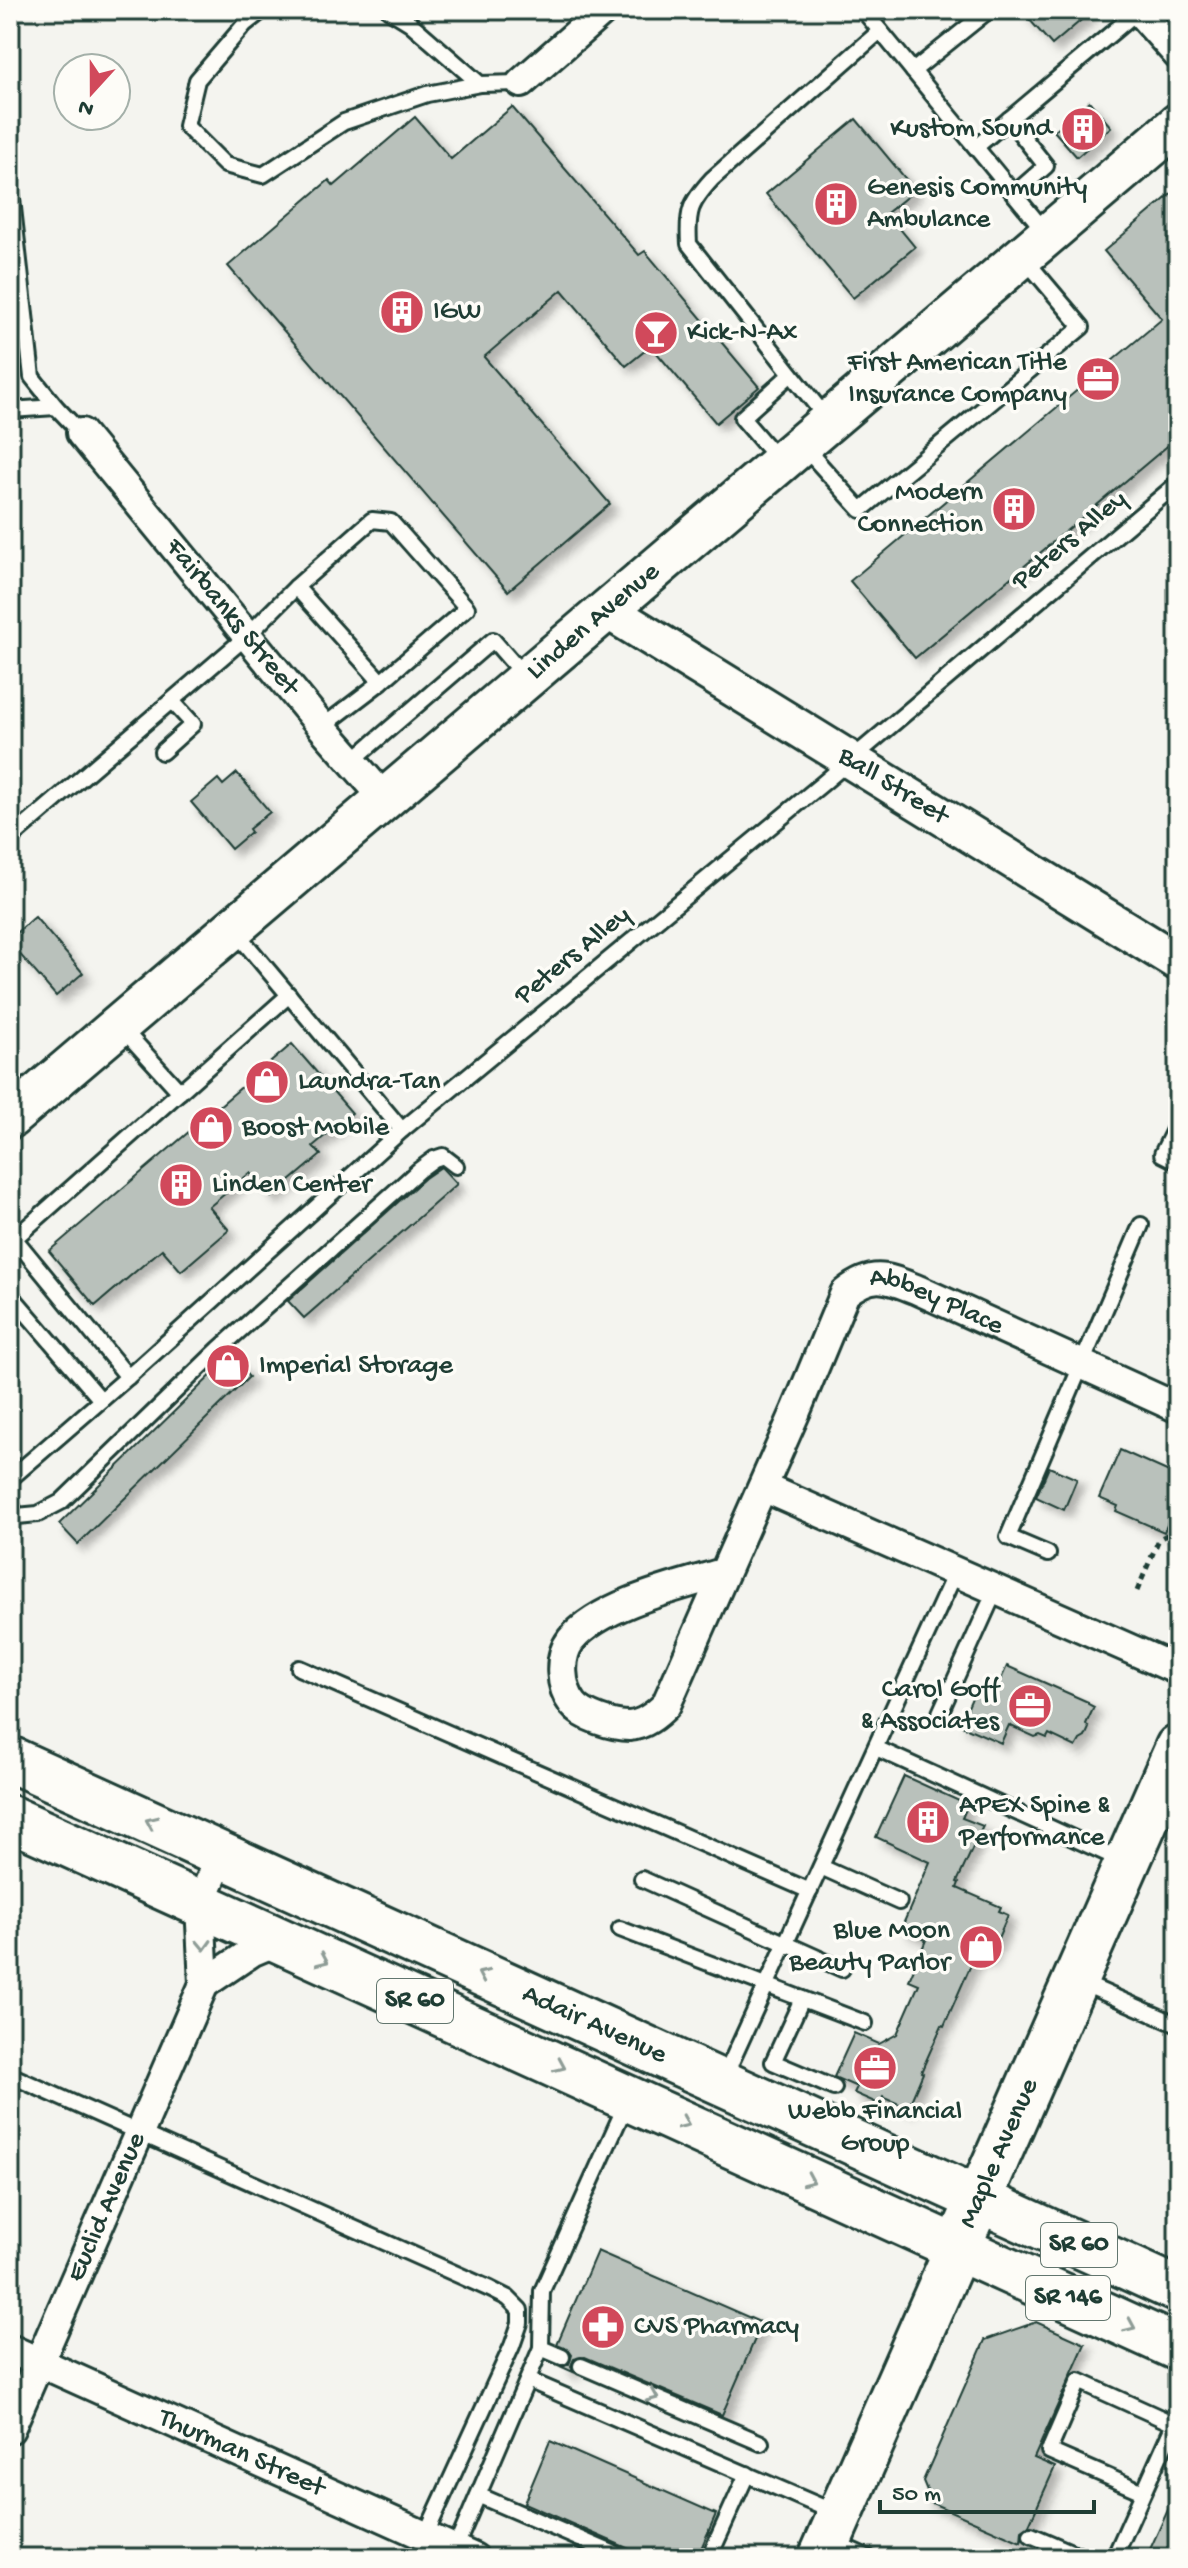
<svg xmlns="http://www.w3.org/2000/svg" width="1188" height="2568" font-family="'Gochi Hand',sans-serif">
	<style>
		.building { fill: #b9c1bb; stroke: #1f3d34; stroke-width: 2; filter: url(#shadow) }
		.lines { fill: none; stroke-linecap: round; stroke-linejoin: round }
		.service-casing { stroke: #1f3d34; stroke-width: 20 }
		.minor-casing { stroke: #1f3d34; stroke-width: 34 }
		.tertiary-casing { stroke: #1f3d34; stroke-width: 42 }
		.secondary-casing { stroke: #1f3d34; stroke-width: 46 }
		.primary-casing { stroke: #1f3d34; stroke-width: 50 }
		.path { stroke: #1f3d34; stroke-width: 5; stroke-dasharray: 6 6; stroke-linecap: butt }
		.service { stroke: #fdfcf7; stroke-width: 14 }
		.minor { stroke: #fdfcf7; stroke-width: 28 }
		.tertiary { stroke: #fdfcf7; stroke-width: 36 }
		.secondary { stroke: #fdfcf7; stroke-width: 40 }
		.primary { stroke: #fdfcf7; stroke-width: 44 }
		.oneway { stroke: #8e9c96 }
		.labels { text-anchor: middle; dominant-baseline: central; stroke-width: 7; stroke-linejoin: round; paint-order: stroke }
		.shield { fill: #fdfcf7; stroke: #62766e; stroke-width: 2 }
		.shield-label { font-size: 26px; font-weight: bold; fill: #1f3d34 }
		.poi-label { font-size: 28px; fill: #1f3d34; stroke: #fdfcf7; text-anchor: start }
		.street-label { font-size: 28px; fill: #1f3d34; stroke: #fdfcf7 }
	</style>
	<defs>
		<filter id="shadow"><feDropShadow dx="7" dy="7" stdDeviation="4" flood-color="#0004"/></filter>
	</defs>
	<rect width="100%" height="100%" fill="#f4f4ef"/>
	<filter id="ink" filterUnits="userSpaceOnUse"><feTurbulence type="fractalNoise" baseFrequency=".0125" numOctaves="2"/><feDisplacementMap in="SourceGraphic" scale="16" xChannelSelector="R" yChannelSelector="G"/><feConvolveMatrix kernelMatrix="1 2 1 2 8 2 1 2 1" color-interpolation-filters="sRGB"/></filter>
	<g filter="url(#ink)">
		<!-- building -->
		<g class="building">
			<polygon points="1021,10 1093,10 1052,45"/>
			<polygon points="1089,101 1111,127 1077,157 1054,131"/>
			<polygon points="512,107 639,255 645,251 759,387 716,423 651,346 626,366 562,290 484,357 610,504 508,591 228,266 329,180 334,186 415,117 451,159"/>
			<polygon points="856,119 915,190 887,213 915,247 853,298 766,194"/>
			<polygon points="1178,188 1178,437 915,658 850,581 1162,319 1104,251"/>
			<polygon points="237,773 270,812 249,829 251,832 231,849 191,802 218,779 223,785"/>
			<polygon points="35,917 83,973 56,996 10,943 10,938"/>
			<polygon points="292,1044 352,1113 313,1146 321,1155 271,1197 250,1173 209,1207 229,1230 181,1271 162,1249 95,1306 49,1251"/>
			<polygon points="441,1167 457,1184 304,1318 288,1301 425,1178"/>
			<polygon points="230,1357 249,1377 78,1544 59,1524"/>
			<polygon points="1120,1450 1178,1476 1178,1500 1164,1532 1116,1511 1118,1506 1099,1498"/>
			<polygon points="1049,1467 1077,1479 1064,1510 1036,1497"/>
			<polygon points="1007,1666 1088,1702 1088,1704 1094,1707 1086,1724 1089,1728 1085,1737 1080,1740 1076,1747 1049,1734 1047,1738 1040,1735 1035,1737 1009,1725 1001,1743 960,1725 975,1691 992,1699"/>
			<polygon points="904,1776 968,1805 962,1818 983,1826 957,1882 959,1883 957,1888 1001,1907 999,1911 1008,1915 988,1961 978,1957 975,1962 973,1960 944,2026 942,2025 921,2072 923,2073 908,2108 883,2097 879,2104 854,2093 857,2087 834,2077 854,2033 879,2044 897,2034 919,1984 909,1980 926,1940 901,1929 930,1862 876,1837"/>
			<polygon points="597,2251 762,2323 722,2415 585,2357 574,2359 571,2366 573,2372 562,2367 569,2364 572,2355 567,2348 557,2344"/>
			<polygon points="1036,2322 1085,2344 1034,2458 1055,2467 1029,2525 1022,2530 1021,2542 925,2500 928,2493 923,2481 985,2340"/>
			<polygon points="550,2441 716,2514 697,2558 650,2558 524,2503"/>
			<polygon points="1178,2488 1178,2558 1146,2558"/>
		</g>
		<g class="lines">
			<!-- service casing -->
			<g class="service-casing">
				<g id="service">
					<polyline points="263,10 245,24 197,80 186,126 225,165 263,175 344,122 427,94 480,84 521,83"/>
					<polyline points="389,10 410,23 480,84"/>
					<polyline points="863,10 1047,234"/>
					<polyline points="913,71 989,10"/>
					<polyline points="1009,119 1046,166 1014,194"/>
					<polyline points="976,147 1138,11"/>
					<polyline points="10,181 32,377 56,407 81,433"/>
					<polyline points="10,410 56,407"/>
					<path d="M827,419L689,244C687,211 690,203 712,179L880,31"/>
					<polyline points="804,447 861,510 1082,327 1023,257"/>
					<polyline points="779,461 742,418 791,374"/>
					<polygon points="372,520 391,522 467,608 381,682 296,587"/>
					<polyline points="322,727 381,682"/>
					<polyline points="162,752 193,724 172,701"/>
					<polyline points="352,761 493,640 526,678"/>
					<polyline points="10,839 247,636 296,587"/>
					<polyline points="235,931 402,1130"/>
					<polyline points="121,1027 180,1092"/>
					<polyline points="1178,1122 1162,1154 1178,1162"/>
					<polyline points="10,1233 128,1377"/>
					<polyline points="15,1238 289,995"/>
					<polyline points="10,1294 101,1400"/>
					<polyline points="10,1479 128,1377 402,1130 822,784 1178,483"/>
					<polyline points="10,1504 17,1516 38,1514 61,1502 219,1349 419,1170 434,1159 443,1156 456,1166"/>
					<polyline points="1048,1554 1008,1537 1141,1225"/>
					<polyline points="299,1668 810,1891"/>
					<polyline points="940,1713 996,1589"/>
					<polyline points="876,1748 1123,1861"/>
					<polyline points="821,1867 899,1902"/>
					<polyline points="642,1879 842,1969"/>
					<polyline points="620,1929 865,2023"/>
					<polyline points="1080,1982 1178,2025"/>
					<polyline points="802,1999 773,2062 834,2088"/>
					<polyline points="10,2075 490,2289 508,2298 520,2310 520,2323 512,2346 425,2536"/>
					<polyline points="723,2080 956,1571"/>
					<polyline points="541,2348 562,2357"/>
					<polyline points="581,2366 761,2443"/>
					<polyline points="528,2380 836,2513"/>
					<polyline points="1143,2492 1049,2451 1079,2381 1174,2424"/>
					<polyline points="480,2496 624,2558"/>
					<polyline points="1031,2535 1085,2558"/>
					<polyline points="833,2542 869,2558"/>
					<polyline points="455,2549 541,2348 542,2291 627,2102"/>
					<polyline points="709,2558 747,2474"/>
					<polyline points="1114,2558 1178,2415"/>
				</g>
			</g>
			<!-- minor casing -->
			<g class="minor-casing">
				<g id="minor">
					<polyline points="1138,10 1178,55"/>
					<polyline points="521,83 604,10"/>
					<path id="s1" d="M81,433L322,727L385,799"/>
					<polyline points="763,1487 1178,1670"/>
					<path id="s2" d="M723,1573C679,1586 601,1604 571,1640C558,1657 560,1687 573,1704C583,1717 613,1726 629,1726C644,1725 656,1715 666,1705L796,1411L845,1293C874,1270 887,1278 918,1290L1178,1408"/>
					<polyline points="204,1984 253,1951 279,1940"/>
					<path id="s3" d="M10,2349L474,2558"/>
					<path id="s4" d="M10,2429L204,1984L200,1904L222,1854"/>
				</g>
			</g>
			<!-- tertiary casing -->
			<g class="tertiary-casing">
				<g id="tertiary">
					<path id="s5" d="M607,610L1178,962"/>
				</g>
			</g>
			<!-- secondary casing -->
			<g class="secondary-casing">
				<g id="secondary">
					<path id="s6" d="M10,1118L1178,124"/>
				</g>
			</g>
			<!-- primary casing -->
			<g class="primary-casing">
				<g id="primary">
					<path id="s7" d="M10,1759L1178,2290"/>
					<polyline points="10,1818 1178,2348"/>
					<path id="s8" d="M821,2558L1178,1747"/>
				</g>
			</g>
			<!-- path -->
			<polyline class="path" points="1137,1591 1159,1539 1178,1529"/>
			<!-- service -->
			<use href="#service" class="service"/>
			<!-- minor -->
			<use href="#minor" class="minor"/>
			<!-- tertiary -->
			<use href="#tertiary" class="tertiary"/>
			<!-- secondary -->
			<use href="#secondary" class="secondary"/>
			<!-- primary -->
			<use href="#primary" class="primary"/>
		</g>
		<!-- one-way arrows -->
		<defs><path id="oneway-chevron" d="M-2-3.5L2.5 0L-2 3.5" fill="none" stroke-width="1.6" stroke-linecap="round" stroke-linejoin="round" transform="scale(2)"/></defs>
		<g class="oneway">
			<use href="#oneway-chevron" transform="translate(151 1822) rotate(-156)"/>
			<use href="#oneway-chevron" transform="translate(204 1945) rotate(88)"/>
			<use href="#oneway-chevron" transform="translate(323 1960) rotate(24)"/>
			<use href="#oneway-chevron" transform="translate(483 1975) rotate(-155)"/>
			<use href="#oneway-chevron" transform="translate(560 2066) rotate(24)"/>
			<use href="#oneway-chevron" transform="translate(684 2123) rotate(24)"/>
			<use href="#oneway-chevron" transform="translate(809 2180) rotate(24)"/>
			<use href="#oneway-chevron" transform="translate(1130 2326) rotate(24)"/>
			<use href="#oneway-chevron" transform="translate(653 2396) rotate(23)"/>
		</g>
	</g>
	<!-- icons -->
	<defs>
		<g id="building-disc" transform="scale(2.3)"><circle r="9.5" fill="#d1495b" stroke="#fdfcf7"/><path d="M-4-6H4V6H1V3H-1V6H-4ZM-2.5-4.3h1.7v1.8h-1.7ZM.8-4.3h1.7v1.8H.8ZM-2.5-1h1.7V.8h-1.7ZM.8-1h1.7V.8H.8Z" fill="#fff"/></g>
		<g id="bar-disc" transform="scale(2.3)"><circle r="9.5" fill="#d1495b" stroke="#fdfcf7"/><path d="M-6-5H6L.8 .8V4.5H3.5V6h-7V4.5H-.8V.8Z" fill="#fff"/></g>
		<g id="office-disc" transform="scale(2.3)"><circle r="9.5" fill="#d1495b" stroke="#fdfcf7"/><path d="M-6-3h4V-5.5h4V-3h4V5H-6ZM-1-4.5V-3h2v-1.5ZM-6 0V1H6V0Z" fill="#fff"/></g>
		<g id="shop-disc" transform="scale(2.3)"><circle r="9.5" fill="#d1495b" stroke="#fdfcf7"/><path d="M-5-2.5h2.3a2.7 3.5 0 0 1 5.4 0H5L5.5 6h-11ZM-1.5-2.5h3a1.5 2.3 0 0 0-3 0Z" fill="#fff"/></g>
		<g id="pharmacy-disc" transform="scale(2.3)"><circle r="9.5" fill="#d1495b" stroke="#fdfcf7"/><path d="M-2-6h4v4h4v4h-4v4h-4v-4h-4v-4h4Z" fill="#fff"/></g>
	</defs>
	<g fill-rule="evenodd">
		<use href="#building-disc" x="1083" y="129"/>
		<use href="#building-disc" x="836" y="204"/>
		<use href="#building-disc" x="402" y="312"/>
		<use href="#bar-disc" x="656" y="333"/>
		<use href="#office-disc" x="1098" y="379"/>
		<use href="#building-disc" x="1014" y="509"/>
		<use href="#shop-disc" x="267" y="1082"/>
		<use href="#shop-disc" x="211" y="1128"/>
		<use href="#building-disc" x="181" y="1185"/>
		<use href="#shop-disc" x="228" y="1366"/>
		<use href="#office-disc" x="1030" y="1706"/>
		<use href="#building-disc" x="928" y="1822"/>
		<use href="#shop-disc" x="981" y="1947"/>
		<use href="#office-disc" x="875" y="2068"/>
		<use href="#pharmacy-disc" x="603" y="2327"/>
	</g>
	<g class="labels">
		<!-- shield labels -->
		<g class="shield">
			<rect x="377" y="1979" width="76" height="44" rx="6"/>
			<rect x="1041" y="2223" width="76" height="44" rx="6"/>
			<rect x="1026" y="2276" width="84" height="44" rx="6"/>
		</g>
		<g class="shield-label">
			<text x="415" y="2001">SR 60</text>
			<text x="1079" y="2245">SR 60</text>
			<text x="1068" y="2298">SR 146</text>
		</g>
		<!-- poi labels -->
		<g class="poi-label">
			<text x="1052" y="129" text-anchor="end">Kustom Sound</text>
			<text x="867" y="188">Genesis Community<tspan x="867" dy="32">Ambulance</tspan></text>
			<text x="433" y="312">IGW</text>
			<text x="687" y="333">Kick-N-Ax</text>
			<text x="1067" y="363" text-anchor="end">First American Title<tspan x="1067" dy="32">Insurance Company</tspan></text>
			<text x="983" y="493" text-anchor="end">Modern<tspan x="983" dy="32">Connection</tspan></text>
			<text x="298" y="1082">Laundra-Tan</text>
			<text x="242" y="1128">Boost Mobile</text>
			<text x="212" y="1185">Linden Center</text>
			<text x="259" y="1366">Imperial Storage</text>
			<text x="999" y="1690" text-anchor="end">Carol Goff<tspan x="999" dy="32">&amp; Associates</tspan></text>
			<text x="959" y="1806">APEX Spine &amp;<tspan x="959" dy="32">Performance</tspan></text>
			<text x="950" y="1931" text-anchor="end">Blue Moon<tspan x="950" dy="32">Beauty Parlor</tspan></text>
			<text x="875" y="2112" text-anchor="middle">Webb Financial<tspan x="875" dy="32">Group</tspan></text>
			<text x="634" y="2327">CVS Pharmacy</text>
		</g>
		<!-- street labels -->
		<g class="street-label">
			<text transform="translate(1070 541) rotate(-40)">Peters Alley</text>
			<text stroke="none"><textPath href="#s1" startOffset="238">Fairbanks Street</textPath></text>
			<text stroke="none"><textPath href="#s6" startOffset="766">Linden Avenue</textPath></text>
			<text stroke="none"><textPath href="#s5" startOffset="336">Ball Street</textPath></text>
			<text transform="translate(573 956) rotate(-39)">Peters Alley</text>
			<text stroke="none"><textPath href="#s2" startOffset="890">Abbey Place</textPath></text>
			<text stroke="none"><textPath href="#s7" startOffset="642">Adair Avenue</textPath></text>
			<text stroke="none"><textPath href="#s8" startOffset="442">Maple Avenue</textPath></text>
			<text stroke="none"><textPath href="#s4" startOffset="242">Euclid Avenue</textPath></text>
			<text stroke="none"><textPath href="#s3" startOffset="254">Thurman Street</textPath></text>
		</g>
	</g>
	<!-- margin -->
	<rect width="1188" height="2568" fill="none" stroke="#fdfcf7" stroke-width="40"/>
	<rect x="20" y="20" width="1148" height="2528" fill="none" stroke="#1f3d34" stroke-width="3" filter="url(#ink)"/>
	<!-- north arrow -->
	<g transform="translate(92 92) rotate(201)"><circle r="38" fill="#fdfcf7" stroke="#a4b0a9" stroke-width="2"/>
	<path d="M0-6L14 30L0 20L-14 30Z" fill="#d1495b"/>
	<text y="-12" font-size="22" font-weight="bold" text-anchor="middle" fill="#1f3d34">N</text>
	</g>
	<!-- scale -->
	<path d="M880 2500v12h214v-12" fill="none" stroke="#1f3d34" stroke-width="4"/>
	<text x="892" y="2500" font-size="24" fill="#1f3d34" stroke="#fdfcf7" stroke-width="6" paint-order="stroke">50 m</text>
</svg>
